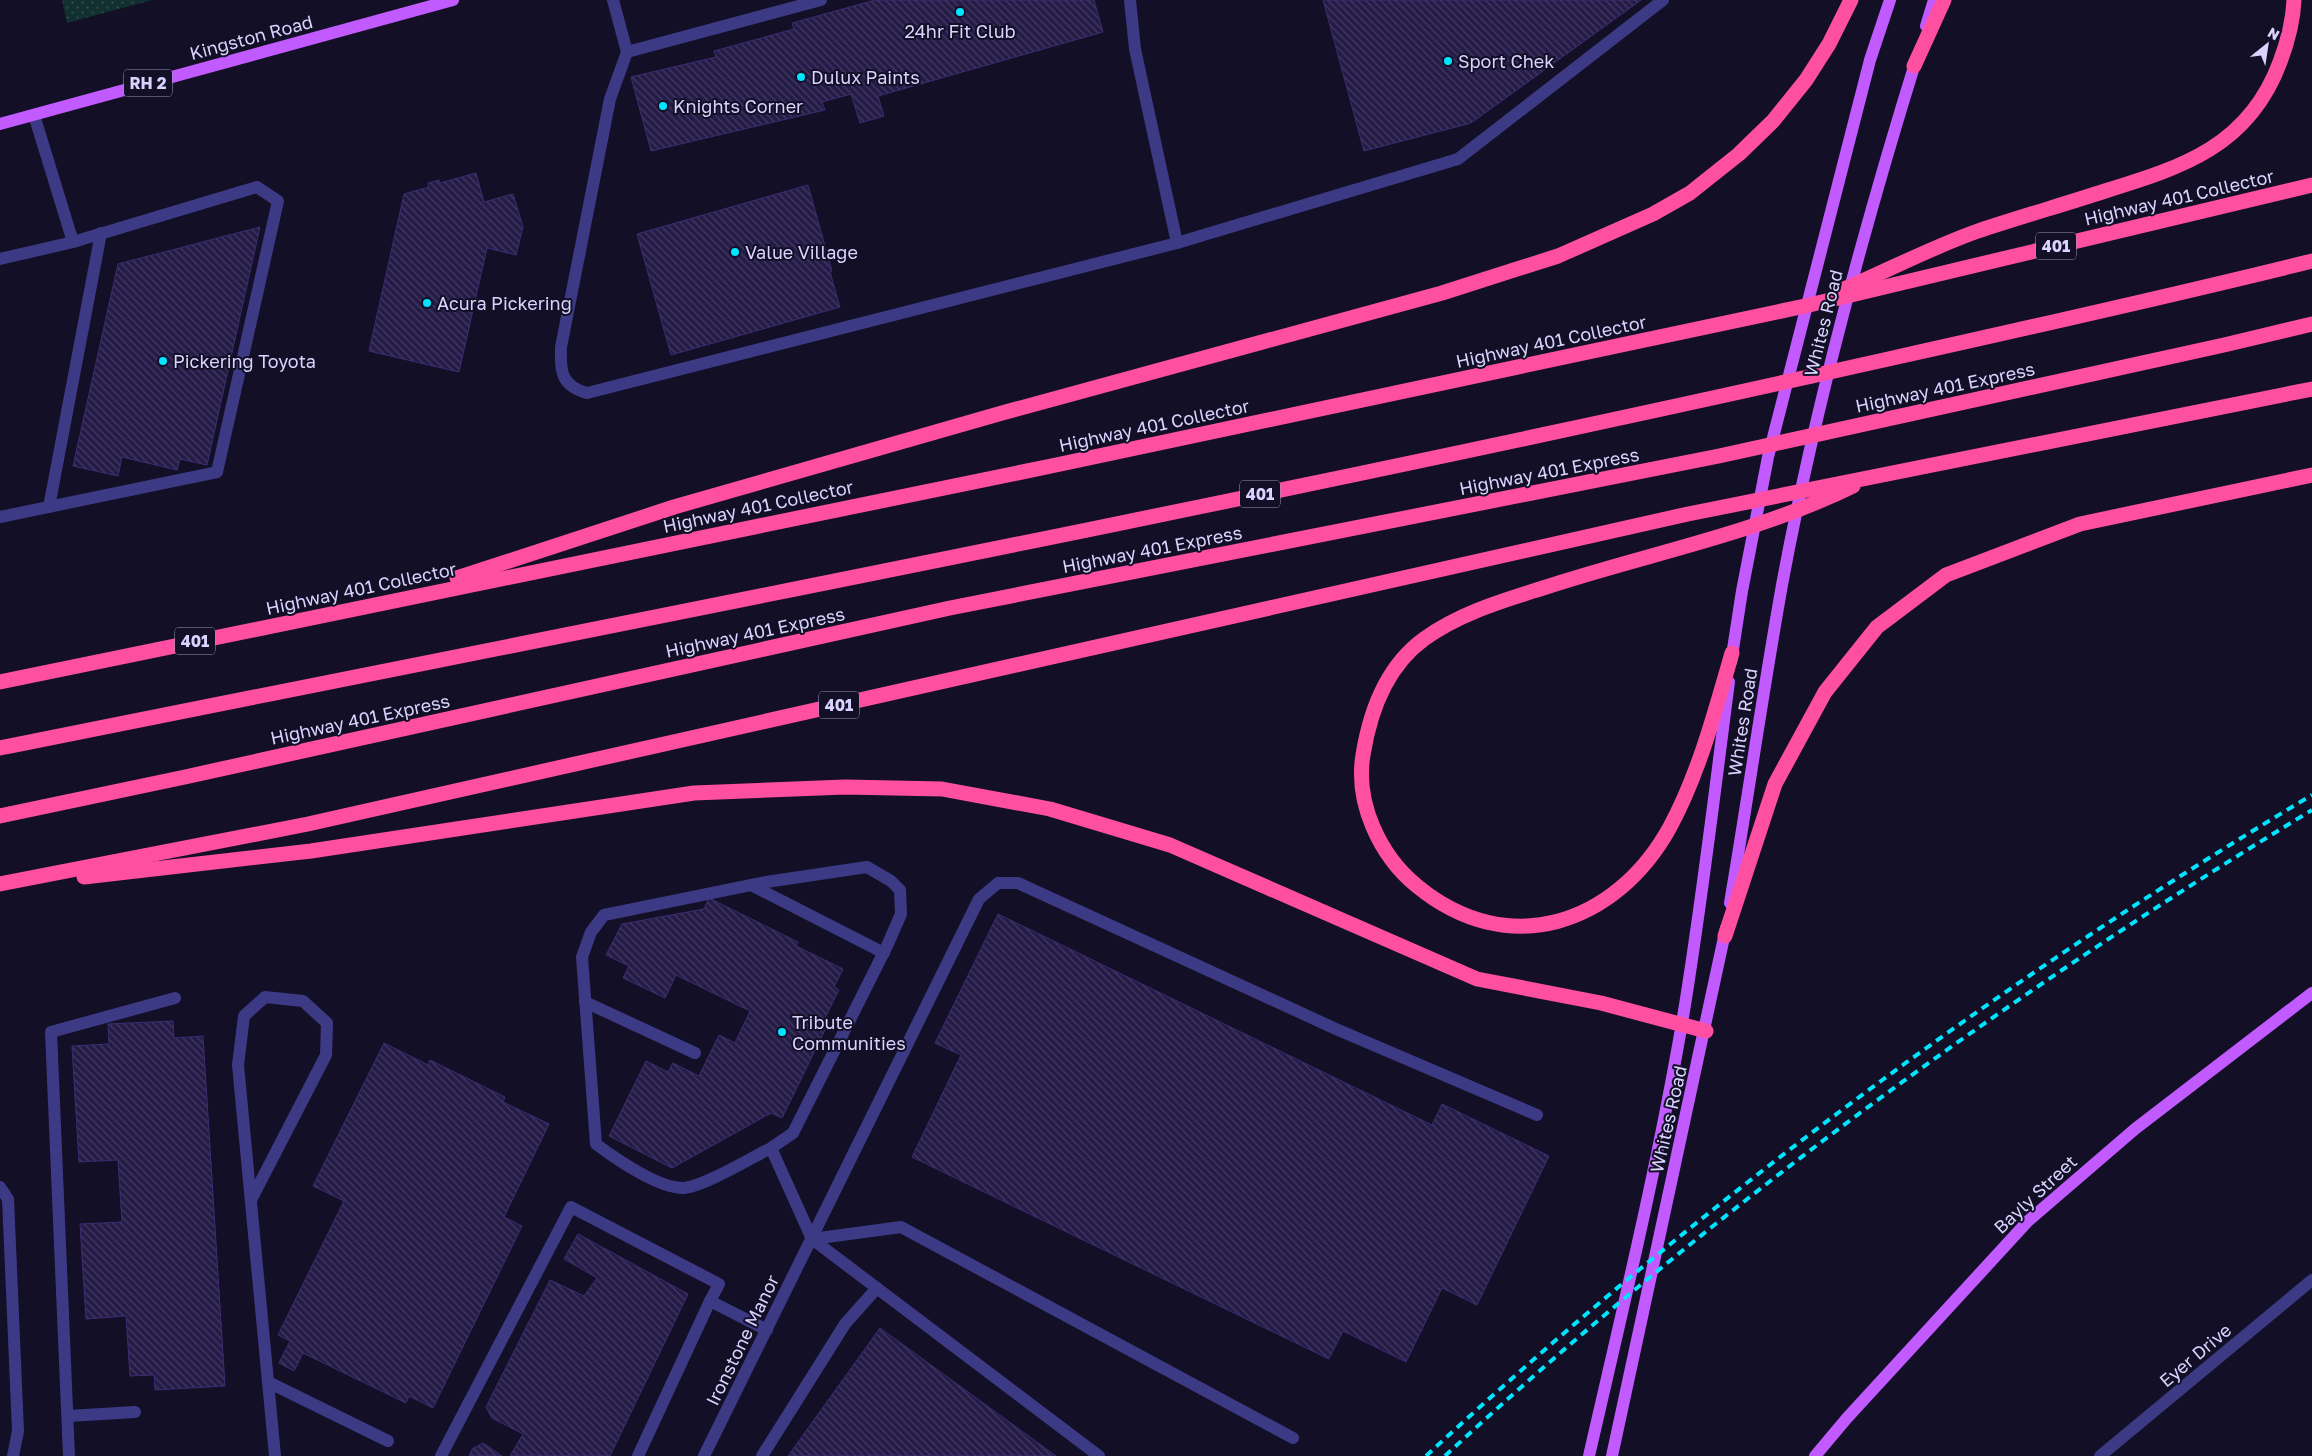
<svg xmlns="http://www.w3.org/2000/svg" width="2312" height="1456" font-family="'Golos Text',sans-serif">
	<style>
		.park { fill: url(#park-dots) }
		.building { fill: url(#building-back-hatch); stroke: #3b2d73 }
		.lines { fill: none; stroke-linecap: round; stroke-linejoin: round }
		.minor { stroke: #3d3a85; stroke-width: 12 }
		.major { stroke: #c25bff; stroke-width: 12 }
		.highway { stroke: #ff4fa3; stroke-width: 15 }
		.rail { stroke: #00e5ff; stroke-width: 4; stroke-dasharray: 8 6; stroke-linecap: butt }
		.poi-dot { fill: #00e5ff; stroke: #130f26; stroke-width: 2 }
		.labels { text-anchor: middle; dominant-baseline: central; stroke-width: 4; stroke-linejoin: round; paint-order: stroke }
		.shield { fill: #130f26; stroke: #9e99be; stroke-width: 1 }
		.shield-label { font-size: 16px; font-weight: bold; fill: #d9d4ff }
		.poi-label { font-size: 18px; fill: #d9d4ff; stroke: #130f26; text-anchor: start }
		.street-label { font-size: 18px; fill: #d9d4ff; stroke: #130f26 }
	</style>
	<defs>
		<pattern id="park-dots" width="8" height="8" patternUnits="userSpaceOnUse" patternTransform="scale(1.25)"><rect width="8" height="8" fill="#12302f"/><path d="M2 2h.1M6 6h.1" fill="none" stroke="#344d4e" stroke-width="1.8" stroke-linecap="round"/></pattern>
		<pattern id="building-back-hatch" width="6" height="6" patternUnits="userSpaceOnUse" patternTransform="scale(1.25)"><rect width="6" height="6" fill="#241b47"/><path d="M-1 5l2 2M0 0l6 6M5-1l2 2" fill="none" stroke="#433b63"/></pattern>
	</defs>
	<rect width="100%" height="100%" fill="#130f26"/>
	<!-- park -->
	<polygon class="park" points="62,0 152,0 67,23"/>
	<!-- building -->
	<g class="building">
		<polygon points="875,0 1094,0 1103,32 878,96 884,116 860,123 851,94 822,102 825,110 651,151 631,77 716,57 714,51 794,29 792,23"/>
		<polygon points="1323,0 1641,0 1471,123 1364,151"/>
		<polygon points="476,173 484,202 513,194 523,227 516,255 487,248 459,372 369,351 404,194 429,187 428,183 439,180 440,183"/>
		<polygon points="808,185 832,271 830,272 840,307 671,355 637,234"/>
		<polygon points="260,227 207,465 180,459 177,470 122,457 118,476 73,466 118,264"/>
		<polygon points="709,898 798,942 796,946 843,969 834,987 839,990 821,1026 826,1028 782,1118 771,1113 672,1168 609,1136 646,1061 668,1072 673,1063 699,1076 719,1035 735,1043 750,1011 676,975 665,998 623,978 629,966 606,955 622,924 704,909"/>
		<polygon points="998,914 1432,1125 1442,1104 1549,1156 1477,1305 1442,1288 1406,1362 1343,1331 1329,1359 912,1157 961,1055 935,1043"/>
		<polygon points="173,1021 174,1038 203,1036 225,1386 155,1390 154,1375 130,1376 126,1316 86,1319 80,1224 122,1222 118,1160 79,1162 72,1046 109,1044 108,1024"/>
		<polygon points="384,1043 428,1065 430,1060 505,1097 503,1102 549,1124 504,1217 522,1226 433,1408 409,1396 406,1403 303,1353 294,1371 279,1363 290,1341 278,1335 344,1201 313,1186"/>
		<polygon points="578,1234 688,1294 610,1456 510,1456 523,1434 492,1418 486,1407 550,1280 584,1296 597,1278 564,1259"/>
		<polygon points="880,1328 1056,1456 788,1456"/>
		<polygon points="483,1443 502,1456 469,1456 472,1449"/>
	</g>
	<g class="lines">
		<!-- minor -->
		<g class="minor">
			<polyline points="613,0 627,52 821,0"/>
			<path d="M627,52L610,99L561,347C560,371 561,386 587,393L1177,243L1135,49L1130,0"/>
			<polyline points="34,115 73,242"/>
			<polyline points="1177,243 1458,159 1663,0"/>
			<polyline points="0,259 73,242 257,187 278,201 217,472 0,517"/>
			<polyline points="49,507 101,233"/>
			<polyline points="751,885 884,953"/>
			<polyline points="585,1002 695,1053"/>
			<path d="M771,1148L793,1133L887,946L901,914L900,890L891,881L867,867L766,882L604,915L591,932L582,957L596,1144C616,1159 658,1188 683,1188C703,1187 751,1158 771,1148L812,1239L1099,1456"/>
			<polyline points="0,1187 8,1199 18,1431 13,1456"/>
			<polyline points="251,1200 326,1055 327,1023 303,1001 265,997 244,1016 238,1065 275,1456"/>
			<polyline points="812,1239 901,1227 1293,1438"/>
			<polyline points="268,1382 388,1441"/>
			<polyline points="68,1416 135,1412"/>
			<polyline points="69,1456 51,1032 175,998"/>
			<polyline points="441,1456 571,1207 719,1284 710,1301 767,1330"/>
			<polyline points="638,1456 710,1301"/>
			<polyline points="704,1456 979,899 998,883 1018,883 1336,1029 1537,1115"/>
			<polyline points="762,1456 845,1324 877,1288"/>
			<polyline points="2100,1456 2312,1280"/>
		</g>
		<!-- major -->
		<g class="major">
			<polyline points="1926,26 1934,0"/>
			<polyline points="0,124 453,0"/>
			<polyline points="1731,662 1742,591 1768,457 1870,60 1890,0"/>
			<path d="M1730,903C1748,797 1763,691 1782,585C1815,406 1863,231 1917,57"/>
			<path d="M1589,1456C1622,1312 1657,1168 1682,1023C1701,910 1714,796 1729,682"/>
			<polyline points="1612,1456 1726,928"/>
			<polyline points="1815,1456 1847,1418 2028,1221 2135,1129 2312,993"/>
		</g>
		<!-- highway -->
		<g class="highway">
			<polyline points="1914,66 1944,0"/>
			<path d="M1842,290C1887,271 1932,247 1978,231C2020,217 2062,205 2105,191C2183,167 2249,146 2280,62C2288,41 2293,23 2294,0"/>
			<polyline points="457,578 674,507 1002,413 1442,293 1558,256 1653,214 1690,193 1739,154 1773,121 1806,80 1829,44 1851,0"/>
			<path d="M1732,653C1715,712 1699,773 1670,827C1616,925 1508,961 1417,886C1380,856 1355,803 1363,755C1370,711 1387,666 1424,639C1460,613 1502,601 1543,588C1646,554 1755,534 1853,486"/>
			<polyline points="0,682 1056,465 1805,306 2312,185"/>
			<path d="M0,748C601,627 1204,511 1803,378C1973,340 2143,303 2312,261"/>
			<polyline points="0,816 185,777 950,608 1719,456 2224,345 2312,324"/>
			<polyline points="84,877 311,851 694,793 845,787 942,789 1050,809 1170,845 1477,979 1601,1003 1706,1031"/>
			<polyline points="0,884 308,824 1688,514 2312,389"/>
			<polyline points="1725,936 1775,784 1825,692 1877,627 1946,575 2080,524 2312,475"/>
		</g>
		<!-- rail -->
		<g class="rail">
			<path d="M1426,1456C1697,1206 1995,984 2312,795"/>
			<path d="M1445,1456C1710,1211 2004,997 2312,810"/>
		</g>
	</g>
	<!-- markers -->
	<g class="poi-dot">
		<circle cx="960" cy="12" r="5"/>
		<circle cx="1448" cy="61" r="5"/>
		<circle cx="801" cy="77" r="5"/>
		<circle cx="663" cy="106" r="5"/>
		<circle cx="735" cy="252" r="5"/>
		<circle cx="427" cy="303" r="5"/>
		<circle cx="163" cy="361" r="5"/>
		<circle cx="782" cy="1032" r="5"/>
	</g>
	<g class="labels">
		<!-- shield labels -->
		<g class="shield">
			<rect x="124" y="69.5" width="48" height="27" rx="4"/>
			<rect x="2036" y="232.5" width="40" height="27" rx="4"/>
			<rect x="1240" y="480.5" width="40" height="27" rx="4"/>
			<rect x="175" y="627.5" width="40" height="27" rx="4"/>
			<rect x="819" y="691.5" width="40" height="27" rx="4"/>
		</g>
		<g class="shield-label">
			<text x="148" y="83">RH 2</text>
			<text x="2056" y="246">401</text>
			<text x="1260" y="494">401</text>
			<text x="195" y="641">401</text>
			<text x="839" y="705">401</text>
		</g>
		<!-- poi labels -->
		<g class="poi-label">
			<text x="960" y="31" text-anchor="middle">24hr Fit Club</text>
			<text x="1458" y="61">Sport Chek</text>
			<text x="811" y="77">Dulux Paints</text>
			<text x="673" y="106">Knights Corner</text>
			<text x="745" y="252">Value Village</text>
			<text x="437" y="303">Acura Pickering</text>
			<text x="173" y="361">Pickering Toyota</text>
			<text x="792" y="1022">Tribute<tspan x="792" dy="21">Communities</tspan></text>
		</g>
		<!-- street labels -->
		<g class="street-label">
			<text transform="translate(251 37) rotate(-15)">Kingston Road</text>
			<text transform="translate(2179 197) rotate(-13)">Highway 401 Collector</text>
			<text transform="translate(1823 323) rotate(-76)">Whites Road</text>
			<text transform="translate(1551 341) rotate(-12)">Highway 401 Collector</text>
			<text transform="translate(1945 387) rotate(-12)">Highway 401 Express</text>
			<text transform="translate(1154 425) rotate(-12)">Highway 401 Collector</text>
			<text transform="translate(1549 471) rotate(-11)">Highway 401 Express</text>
			<text transform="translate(758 506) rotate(-12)">Highway 401 Collector</text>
			<text transform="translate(1152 549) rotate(-11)">Highway 401 Express</text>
			<text transform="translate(361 588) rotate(-12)">Highway 401 Collector</text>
			<text transform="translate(755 632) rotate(-12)">Highway 401 Express</text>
			<text transform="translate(360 719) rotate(-12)">Highway 401 Express</text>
			<text transform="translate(1742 722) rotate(-81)">Whites Road</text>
			<text transform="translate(1668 1119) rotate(-77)">Whites Road</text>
			<text transform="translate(2035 1194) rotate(-43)">Bayly Street</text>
			<text transform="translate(742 1340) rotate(-64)">Ironstone Manor</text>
			<text transform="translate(2195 1355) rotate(-40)">Eyer Drive</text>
		</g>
	</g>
	<!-- north arrow -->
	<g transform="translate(2267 45) rotate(30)" stroke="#130f26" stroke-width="4" paint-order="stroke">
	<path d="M0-4L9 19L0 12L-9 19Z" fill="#d9d4ff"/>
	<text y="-8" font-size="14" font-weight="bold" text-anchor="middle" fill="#d9d4ff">N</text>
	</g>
</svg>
